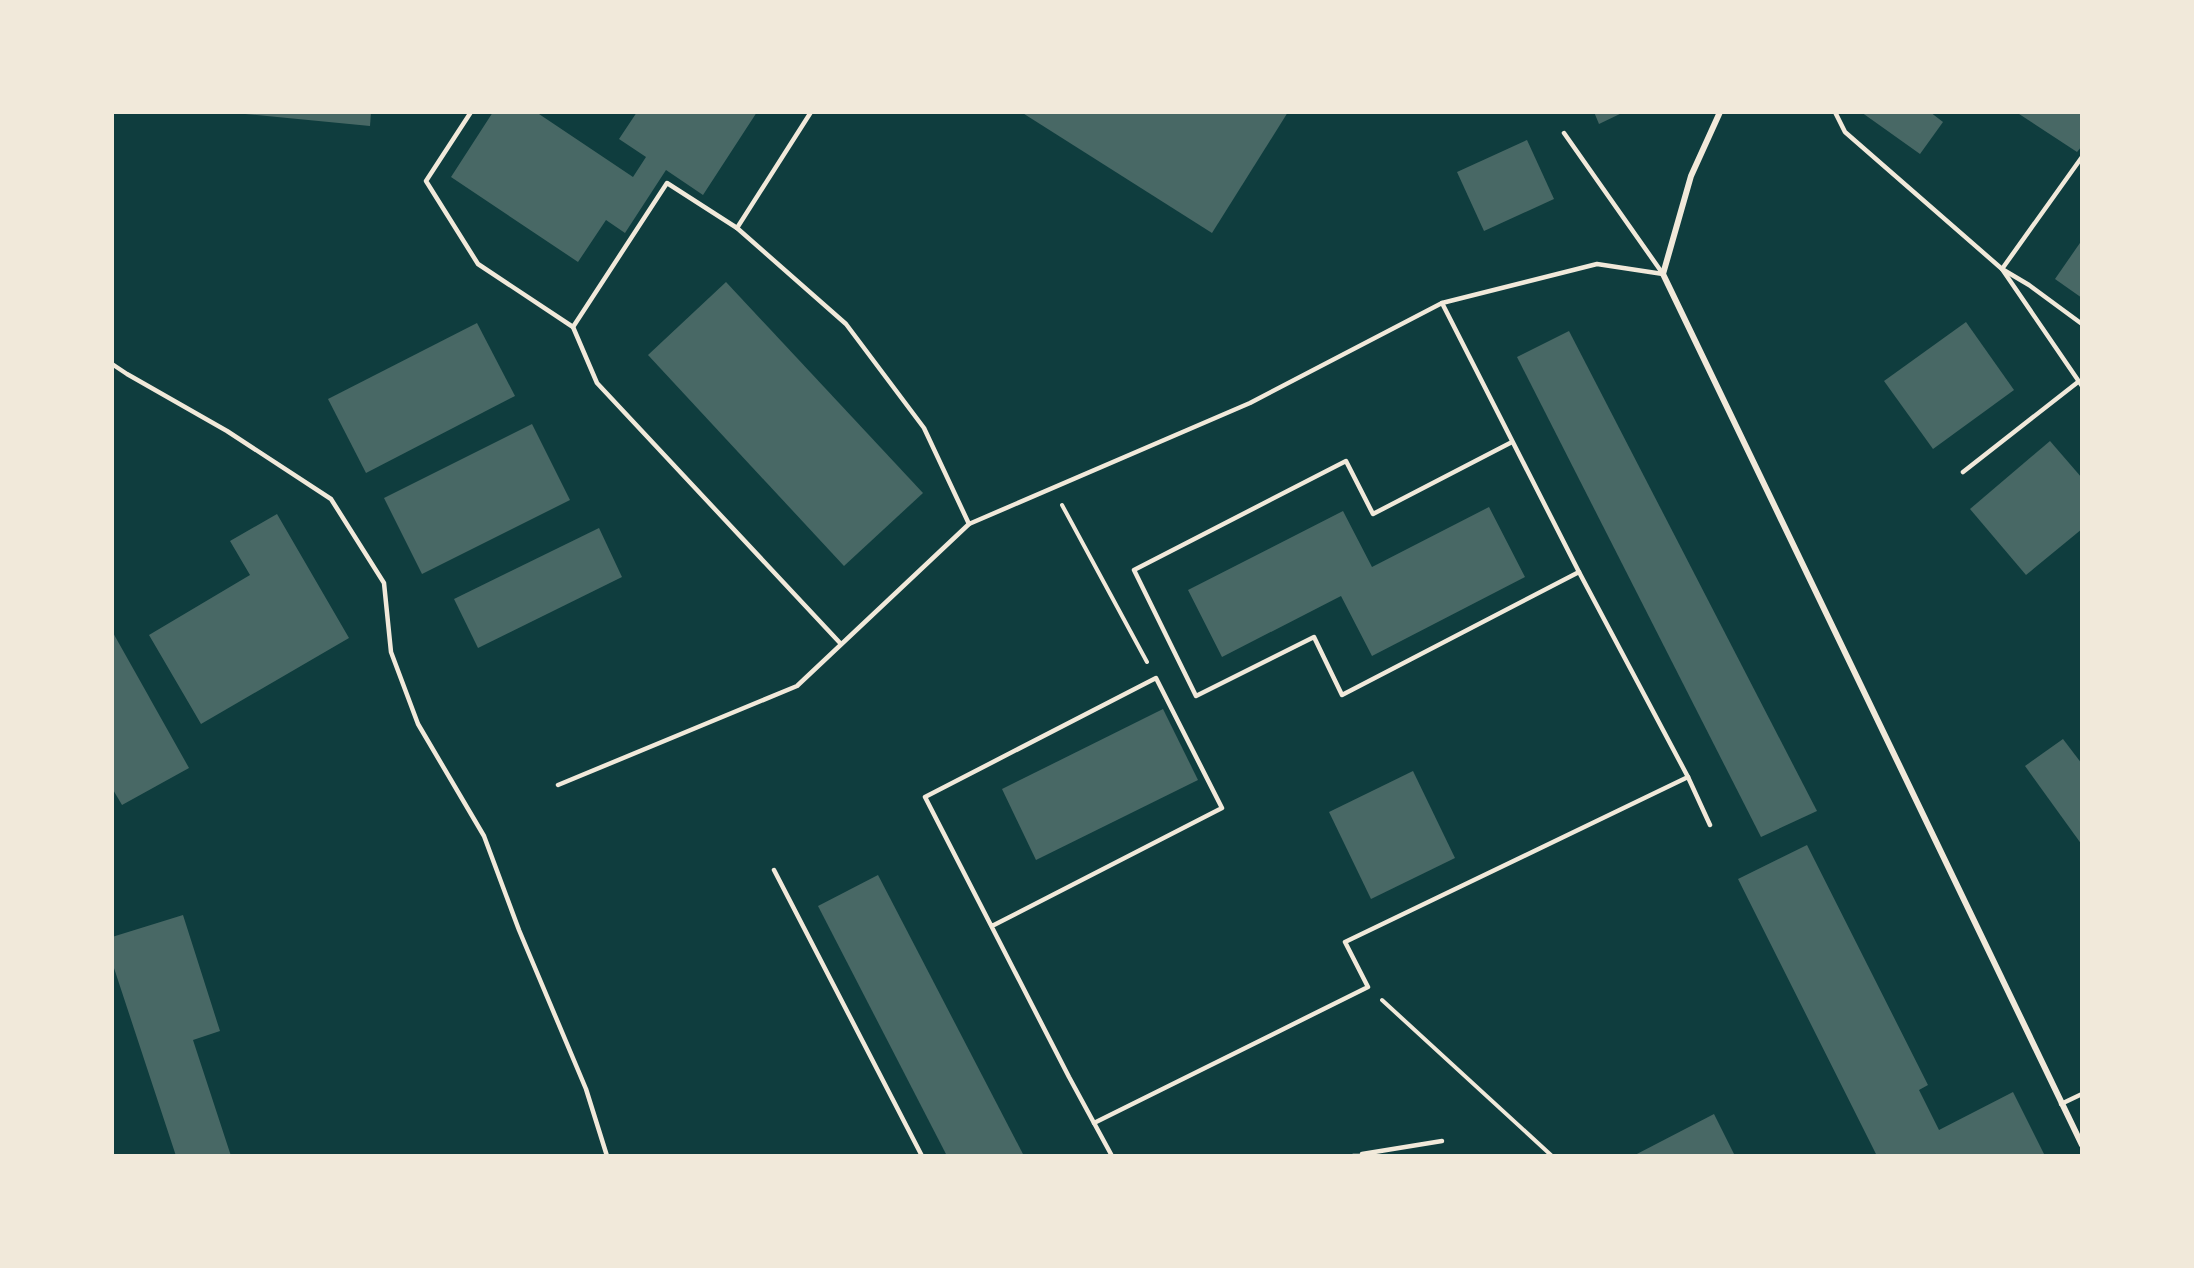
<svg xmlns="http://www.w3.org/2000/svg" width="2194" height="1268" font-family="Literata,serif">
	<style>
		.building { fill: #486865 }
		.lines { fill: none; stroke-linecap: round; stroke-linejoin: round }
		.path { stroke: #f1e9da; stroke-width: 4 }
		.service { stroke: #f1e9da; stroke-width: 4.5 }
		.minor { stroke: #f1e9da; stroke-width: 6 }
	</style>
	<rect width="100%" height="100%" fill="#0f3d3e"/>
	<!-- building -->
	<g class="building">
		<polygon points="246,112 371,112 370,126 245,114"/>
		<polygon points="493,112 536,112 633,177 646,157 619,139 637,112 757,112 703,195 666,170 625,233 606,220 578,262 451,177"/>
		<polygon points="1021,112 1288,112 1212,233"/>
		<polygon points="1594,112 1624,112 1599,124"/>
		<polygon points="1861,112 1930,112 1943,122 1920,154"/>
		<polygon points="2016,112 2082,112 2082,146 2077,152"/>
		<polygon points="1527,140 1554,199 1484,231 1457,172"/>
		<polygon points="2082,240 2082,298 2055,279"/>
		<polygon points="726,282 923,493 844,566 648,355"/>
		<polygon points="1966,322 2014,390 1933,449 1884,381"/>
		<polygon points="477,323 515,396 366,473 328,399"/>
		<polygon points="1569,331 1817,811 1761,837 1517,357"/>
		<polygon points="532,424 570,500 422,574 384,498"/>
		<polygon points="2050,441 2082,478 2082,529 2026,575 1970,509"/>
		<polygon points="1489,507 1525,577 1372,656 1341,596 1222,657 1188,590 1343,511 1372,567"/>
		<polygon points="277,514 349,638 201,724 149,635 250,575 230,541"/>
		<polygon points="599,528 622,577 478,648 454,599"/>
		<polygon points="112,631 189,768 122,805 112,788"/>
		<polygon points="1163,709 1198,780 1036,860 1002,789"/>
		<polygon points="2063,739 2082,764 2082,845 2025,766"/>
		<polygon points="1413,771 1455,858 1371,899 1329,812"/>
		<polygon points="1807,845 1928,1085 1919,1090 1939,1130 2013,1092 2045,1156 1877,1156 1738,879"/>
		<polygon points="878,875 1024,1156 947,1156 818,906"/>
		<polygon points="183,915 220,1031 193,1040 231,1156 176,1156 112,962 112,937"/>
		<polygon points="1714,1114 1735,1156 1633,1156"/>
	</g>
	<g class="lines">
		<!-- path -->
		<g class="path">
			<polyline points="1062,505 1147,662"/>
			<polyline points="1382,1000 1552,1156"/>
		</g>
		<!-- service -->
		<g class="service">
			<polyline points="471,112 426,181 478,264 573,327 667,183 737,228 846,324 924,428 969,524 1250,403 1442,303"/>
			<polyline points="1835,112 1845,132 2002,269 2029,285 2082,324"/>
			<polyline points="1564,133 1663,274"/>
			<polyline points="2082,157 2002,269 2082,386"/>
			<polyline points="737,228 811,112"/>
			<polyline points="1663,274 1597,264 1442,303 1579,572 1688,777 1710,825"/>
			<polyline points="573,327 597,383 841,644"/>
			<polyline points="112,364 127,374 227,431 331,499 384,583 391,652 418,724 484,836 519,930 586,1089 607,1156"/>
			<polyline points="1512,442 1373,514 1346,461 1134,570 1196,696 1314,637 1342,695 1579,572"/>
			<polyline points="1963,472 2078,382"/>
			<polyline points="558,785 797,686 969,524"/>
			<polyline points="774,870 922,1156"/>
			<polyline points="992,926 1222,808 1156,678 925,797 1069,1077 1112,1156"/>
			<polyline points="2061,1104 2082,1094"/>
			<polyline points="1094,1123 1368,987 1345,942 1688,777"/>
			<polyline points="1362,1154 1442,1141"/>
			<polyline points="1353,1156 1362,1156"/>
		</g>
		<!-- minor -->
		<polyline class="minor" points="1720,112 1691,176 1663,274 2082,1145"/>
	</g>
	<!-- border -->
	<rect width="2194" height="1268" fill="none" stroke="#f1e9da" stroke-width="228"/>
</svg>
